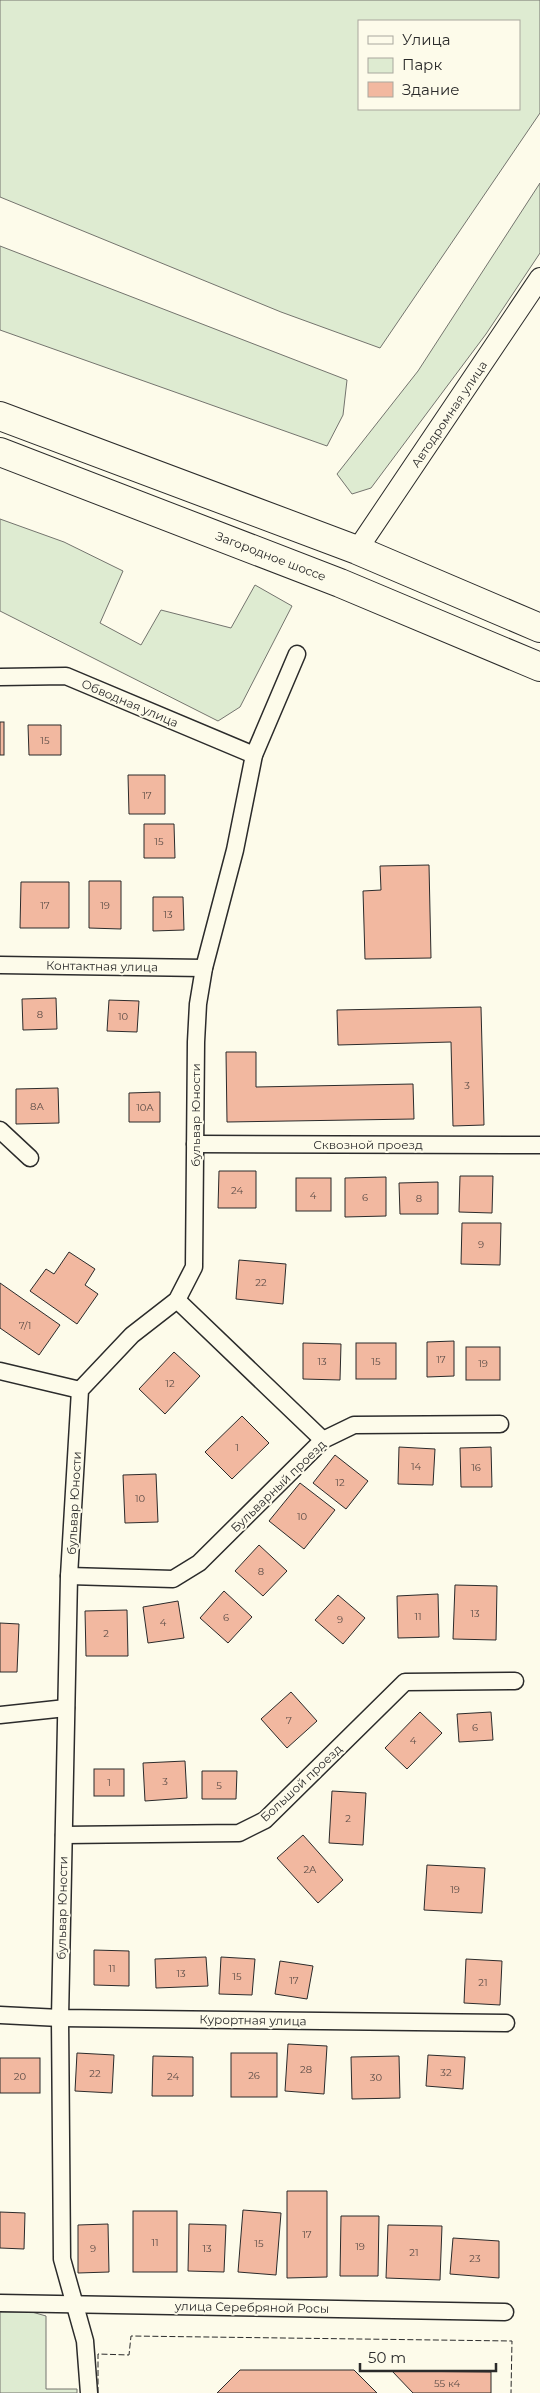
<svg xmlns="http://www.w3.org/2000/svg" width="540" height="2393" font-family="Montserrat,sans-serif">
	<style>
		.green { fill: #deebd1; stroke: #74746e; fill-rule: evenodd }
		.building { fill: #f2b8a0; stroke: #2b2b2b }
		.lines { fill: none; stroke-linecap: round; stroke-linejoin: round }
		.minor-casing { stroke: #2b2b2b; stroke-width: 19 }
		.tertiary-casing { stroke: #2b2b2b; stroke-width: 22 }
		.trunk-casing { stroke: #2b2b2b; stroke-width: 30 }
		.minor { stroke: #fdfbea; stroke-width: 16 }
		.tertiary { stroke: #fdfbea; stroke-width: 20 }
		.trunk { stroke: #fdfbea; stroke-width: 28 }
		.fence { stroke: #2b2b2b; stroke-width: 1; stroke-dasharray: 6 2.5; stroke-linecap: butt }
		.labels { text-anchor: middle; dominant-baseline: central; stroke-width: 4; stroke-linejoin: round; paint-order: stroke }
		.number-label { font-size: 10px; fill: #5d4e48 }
		.street-label { font-size: 12px; fill: #2b2b2b; stroke: #fdfbea }
	</style>
	<rect width="100%" height="100%" fill="#fdfbea"/>
	<!-- green -->
	<g class="green">
		<path d="M0,0H540V113L380,348L281,312L0,197ZM359,21H519V109H359Z"/>
		<polygon points="540,183 540,253 486,334 371,488 352,494 337,474 418,371"/>
		<polygon points="0,246 347,380 343,415 327,446 0,330"/>
		<polygon points="0,519 64,542 123,571 100,623 141,645 161,610 231,628 255,585 292,606 240,707 218,721 0,611"/>
		<polygon points="0,2312 32,2312 46,2316 46,2389 77,2389 77,2393 0,2393"/>
	</g>
	<!-- building -->
	<g class="building">
		<rect x="0" y="722" width="4" height="33"/>
		<polygon points="28,725 61,725 61,755 29,755"/>
		<polygon points="128,775 165,775 165,814 129,814"/>
		<polygon points="144,824 174,824 175,858 144,858"/>
		<polygon points="429,865 431,958 365,959 363,891 381,890 380,866"/>
		<polygon points="89,881 121,881 121,929 89,928"/>
		<polygon points="21,882 69,882 69,928 20,928"/>
		<polygon points="153,897 183,897 184,930 153,931"/>
		<polygon points="56,998 57,1029 23,1030 22,999"/>
		<polygon points="109,1000 139,1001 137,1032 107,1031"/>
		<polygon points="481,1007 484,1125 453,1126 451,1042 338,1045 337,1010"/>
		<polygon points="226,1052 256,1052 256,1087 413,1084 414,1119 227,1122"/>
		<polygon points="58,1088 59,1123 16,1124 16,1089"/>
		<polygon points="160,1092 160,1122 129,1122 129,1093"/>
		<polygon points="219,1171 256,1171 256,1208 218,1208"/>
		<polygon points="460,1176 493,1176 492,1213 459,1212"/>
		<polygon points="386,1177 386,1216 345,1217 345,1178"/>
		<rect x="296" y="1178" width="35" height="33"/>
		<polygon points="438,1182 438,1214 400,1214 399,1183"/>
		<polygon points="462,1223 501,1223 500,1265 461,1264"/>
		<polygon points="69,1252 95,1269 85,1285 98,1294 77,1324 30,1291 46,1269 54,1274"/>
		<polygon points="239,1260 286,1264 283,1304 236,1299"/>
		<polygon points="0,1283 60,1325 39,1355 0,1328"/>
		<polygon points="454,1341 454,1376 427,1377 427,1342"/>
		<polygon points="303,1343 341,1344 340,1380 303,1379"/>
		<rect x="356" y="1343" width="40" height="36"/>
		<rect x="466" y="1347" width="34" height="33"/>
		<polygon points="174,1352 200,1376 165,1414 139,1389"/>
		<polygon points="242,1416 269,1443 232,1479 205,1452"/>
		<polygon points="399,1447 435,1449 433,1485 398,1484"/>
		<polygon points="491,1447 492,1487 461,1487 460,1448"/>
		<polygon points="335,1455 368,1481 346,1509 313,1483"/>
		<polygon points="156,1474 158,1522 125,1523 123,1475"/>
		<polygon points="300,1483 335,1510 304,1549 269,1521"/>
		<polygon points="259,1545 287,1571 263,1596 235,1571"/>
		<polygon points="455,1585 497,1586 496,1640 453,1639"/>
		<polygon points="224,1591 252,1617 228,1643 200,1618"/>
		<polygon points="438,1594 439,1637 398,1638 397,1596"/>
		<polygon points="338,1595 365,1618 343,1644 315,1620"/>
		<polygon points="178,1601 184,1638 148,1643 143,1607"/>
		<polygon points="127,1610 128,1656 86,1656 85,1611"/>
		<polygon points="0,1623 19,1624 17,1672 0,1672"/>
		<polygon points="291,1692 317,1721 287,1748 261,1719"/>
		<polygon points="420,1712 442,1733 407,1769 385,1748"/>
		<polygon points="491,1712 493,1740 459,1742 457,1714"/>
		<polygon points="185,1761 187,1798 145,1801 143,1763"/>
		<rect x="94" y="1769" width="30" height="27"/>
		<polygon points="202,1771 237,1771 236,1799 202,1799"/>
		<polygon points="332,1791 366,1793 363,1845 329,1843"/>
		<polygon points="303,1835 343,1880 318,1903 277,1858"/>
		<polygon points="427,1865 485,1868 482,1913 424,1910"/>
		<polygon points="94,1950 129,1951 129,1986 94,1985"/>
		<polygon points="206,1957 208,1986 156,1988 155,1959"/>
		<polygon points="221,1957 255,1959 252,1995 219,1994"/>
		<polygon points="466,1959 502,1961 500,2005 464,2003"/>
		<polygon points="280,1961 313,1966 307,1999 275,1994"/>
		<polygon points="288,2044 327,2046 324,2094 285,2091"/>
		<polygon points="77,2053 114,2055 112,2093 75,2091"/>
		<rect x="231" y="2053" width="46" height="44"/>
		<polygon points="428,2055 465,2057 463,2089 426,2086"/>
		<polygon points="153,2056 193,2057 193,2096 152,2096"/>
		<polygon points="399,2056 400,2098 352,2099 351,2057"/>
		<rect x="0" y="2058" width="40" height="35"/>
		<polygon points="287,2191 327,2191 327,2277 287,2278"/>
		<polygon points="243,2210 281,2213 276,2275 238,2272"/>
		<rect x="133" y="2211" width="44" height="61"/>
		<polygon points="0,2212 25,2213 24,2249 0,2248"/>
		<polygon points="341,2216 379,2216 378,2276 340,2276"/>
		<polygon points="108,2224 109,2272 78,2273 78,2225"/>
		<polygon points="189,2224 226,2225 224,2272 188,2271"/>
		<polygon points="388,2225 442,2226 440,2280 386,2278"/>
		<polygon points="453,2238 499,2241 499,2278 450,2274"/>
		<polygon points="240,2370 354,2370 377,2393 217,2393"/>
		<polygon points="392,2371 491,2372 491,2393 413,2393"/>
	</g>
	<g class="lines">
		<!-- minor casing -->
		<g class="minor-casing">
			<g id="minor">
				<polyline points="0,677 66,676 254,755"/>
				<polyline points="0,965 204,968"/>
				<polyline points="0,1130 30,1158"/>
				<polyline points="195,1144 540,1145"/>
				<polyline points="177,1300 323,1440"/>
				<polyline points="0,1371 80,1390"/>
				<polyline points="69,1576 173,1579 199,1563 323,1440 354,1425 500,1424"/>
				<polyline points="0,1715 66,1708"/>
				<polyline points="64,1835 239,1833 265,1820 405,1682 515,1681"/>
				<polyline points="0,2015 60,2018 506,2023"/>
				<polyline points="0,2303 505,2312"/>
				<polyline points="89,2393 85,2341 62,2259 60,2018 69,1576 80,1390 132,1335 177,1300 194,1267 196,1042 198,1004 204,968 235,850 254,755 297,654"/>
			</g>
		</g>
		<!-- tertiary casing -->
		<g class="tertiary-casing">
			<polyline id="tertiary" points="357,550 540,278"/>
		</g>
		<!-- trunk casing -->
		<g class="trunk-casing">
			<g id="trunk">
				<polyline points="0,416 357,550 540,628"/>
				<polyline points="0,452 340,583 540,667"/>
			</g>
		</g>
		<!-- minor -->
		<use href="#minor" class="minor"/>
		<!-- tertiary -->
		<use href="#tertiary" class="tertiary"/>
		<!-- trunk -->
		<use href="#trunk" class="trunk"/>
		<!-- fence -->
		<polyline class="fence" points="98,2393 98,2354 129,2355 131,2336 512,2341 511,2393"/>
	</g>
	<g class="labels">
		<!-- number labels -->
		<g class="number-label">
			<text x="45" y="740">15</text>
			<text x="147" y="795">17</text>
			<text x="159" y="841">15</text>
			<text x="45" y="905">17</text>
			<text x="105" y="905">19</text>
			<text x="168" y="914">13</text>
			<text x="40" y="1014">8</text>
			<text x="123" y="1016">10</text>
			<text x="467" y="1085">3</text>
			<text x="37" y="1106">8А</text>
			<text x="145" y="1107">10А</text>
			<text x="237" y="1190">24</text>
			<text x="313" y="1195">4</text>
			<text x="365" y="1197">6</text>
			<text x="419" y="1198">8</text>
			<text x="481" y="1244">9</text>
			<text x="261" y="1282">22</text>
			<text x="25" y="1325">7/1</text>
			<text x="441" y="1359">17</text>
			<text x="322" y="1361">13</text>
			<text x="376" y="1361">15</text>
			<text x="483" y="1363">19</text>
			<text x="170" y="1383">12</text>
			<text x="237" y="1447">1</text>
			<text x="416" y="1466">14</text>
			<text x="476" y="1467">16</text>
			<text x="340" y="1482">12</text>
			<text x="140" y="1498">10</text>
			<text x="302" y="1516">10</text>
			<text x="261" y="1571">8</text>
			<text x="475" y="1613">13</text>
			<text x="418" y="1616">11</text>
			<text x="226" y="1617">6</text>
			<text x="340" y="1619">9</text>
			<text x="163" y="1622">4</text>
			<text x="106" y="1633">2</text>
			<text x="289" y="1720">7</text>
			<text x="475" y="1727">6</text>
			<text x="413" y="1740">4</text>
			<text x="165" y="1781">3</text>
			<text x="109" y="1782">1</text>
			<text x="219" y="1785">5</text>
			<text x="348" y="1818">2</text>
			<text x="310" y="1869">2А</text>
			<text x="455" y="1889">19</text>
			<text x="112" y="1968">11</text>
			<text x="181" y="1973">13</text>
			<text x="237" y="1976">15</text>
			<text x="294" y="1980">17</text>
			<text x="483" y="1982">21</text>
			<text x="306" y="2069">28</text>
			<text x="446" y="2072">32</text>
			<text x="95" y="2073">22</text>
			<text x="254" y="2075">26</text>
			<text x="20" y="2076">20</text>
			<text x="173" y="2076">24</text>
			<text x="376" y="2077">30</text>
			<text x="307" y="2234">17</text>
			<text x="155" y="2242">11</text>
			<text x="259" y="2243">15</text>
			<text x="360" y="2246">19</text>
			<text x="93" y="2248">9</text>
			<text x="207" y="2248">13</text>
			<text x="414" y="2252">21</text>
			<text x="475" y="2258">23</text>
			<text x="447" y="2383">55 к4</text>
		</g>
		<!-- street labels -->
		<g class="street-label">
			<text transform="translate(449 414) rotate(-56)">Автодромная улица</text>
			<text transform="translate(271 556) rotate(21)">Загородное шоссе</text>
			<text transform="translate(130 703) rotate(23)">Обводная улица</text>
			<text transform="translate(102 966) rotate(1)">Контактная улица</text>
			<text transform="translate(195 1115) rotate(-90)">бульвар Юности</text>
			<text x="368" y="1144">Сквозной проезд</text>
			<text transform="translate(278 1486) rotate(-44)">Бульварный проезд</text>
			<text transform="translate(74 1503) rotate(-87)">бульвар Юности</text>
			<text transform="translate(301 1783) rotate(-43)">Большой проезд</text>
			<text transform="translate(62 1908) rotate(-89)">бульвар Юности</text>
			<text transform="translate(253 2020) rotate(1)">Курортная улица</text>
			<text transform="translate(252 2307) rotate(1)">улица Серебряной Росы</text>
		</g>
	</g>
	<!-- legend -->
	<rect x="358" y="20" width="162" height="90" fill="#fdfbea" stroke="#a9a89e"/>
	<rect x="368" y="36" width="25" height="8" fill="#fdfbea" stroke="#a9a89e"/>
	<text x="402" y="45" font-size="15" fill="#2b2b2b">Улица</text>
	<rect x="368" y="58" width="25" height="15" fill="#deebd1" stroke="#a9a89e"/>
	<text x="402" y="70" font-size="15" fill="#2b2b2b">Парк</text>
	<rect x="368" y="82" width="25" height="15" fill="#f2b8a0" stroke="#a9a89e"/>
	<text x="402" y="95" font-size="15" fill="#2b2b2b">Здание</text>
	<!-- scale -->
	<path d="M360 2363v8h136v-8" fill="none" stroke="#2b2b2b" stroke-width="2.5"/>
	<text x="368" y="2363" font-size="15" fill="#2b2b2b" stroke="#fdfbea" stroke-width="4" paint-order="stroke">50 m</text>
</svg>
